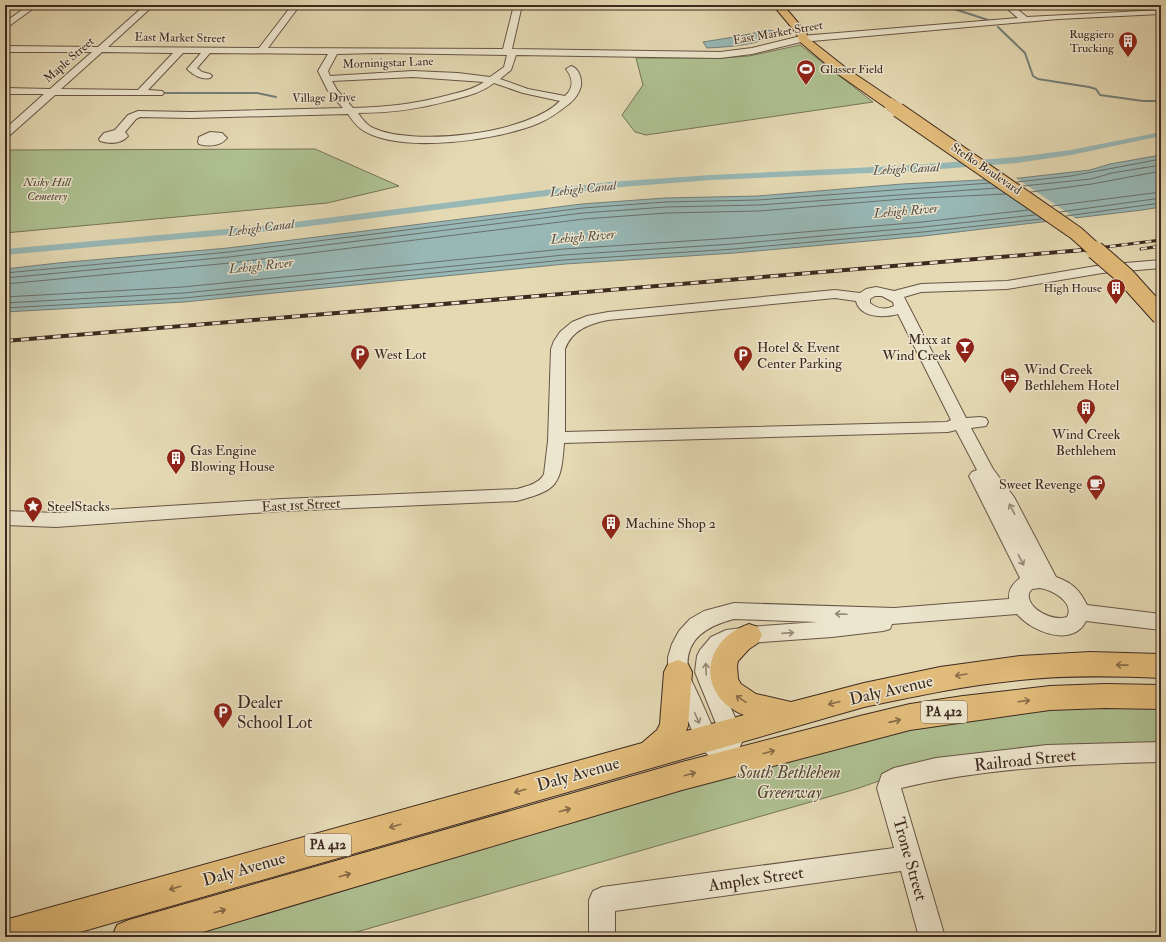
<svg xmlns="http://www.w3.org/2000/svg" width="1166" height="942" font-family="'IM FELL Double Pica',serif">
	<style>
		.green { fill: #aec091; stroke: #767458 }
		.water { fill: #98b8b6; stroke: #747f7a }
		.pier { fill: #e4d9b3 }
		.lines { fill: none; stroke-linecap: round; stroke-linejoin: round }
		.shore { stroke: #6a706b; stroke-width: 1 }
		.stream { stroke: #747f7a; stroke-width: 2 }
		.canal { fill: #98b8b6; fill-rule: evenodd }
		.minor-casing { stroke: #675545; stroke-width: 2 }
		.major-casing { stroke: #3d2920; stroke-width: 2 }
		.highway-casing { stroke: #3d2920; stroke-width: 2 }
		.minor { fill: #ede6ce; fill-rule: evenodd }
		.major { fill: #e2bc7a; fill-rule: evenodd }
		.highway { fill: #e2bc7a; fill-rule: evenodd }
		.rail-far1-casing { stroke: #3d2920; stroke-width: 3 }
		.rail-casing { stroke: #3d2920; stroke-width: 4 }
		.rail-far1 { stroke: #ede6ce; stroke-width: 2; stroke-dasharray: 6; stroke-linecap: butt }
		.rail { stroke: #ede6ce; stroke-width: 2.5; stroke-dasharray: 8; stroke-linecap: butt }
		.major-bridge-far2-casing { stroke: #3d2920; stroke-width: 12; stroke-linecap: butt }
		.major-bridge-far1-casing { stroke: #3d2920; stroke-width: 16; stroke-linecap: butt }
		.major-bridge-casing { stroke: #3d2920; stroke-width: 20; stroke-linecap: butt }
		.major-bridge-far2 { stroke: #e2bc7a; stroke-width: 12 }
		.major-bridge-far1 { stroke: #e2bc7a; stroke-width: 14 }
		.major-bridge { stroke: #e2bc7a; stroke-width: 18 }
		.oneway { stroke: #958877 }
		.oneway2 { stroke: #876b48 }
		.labels { text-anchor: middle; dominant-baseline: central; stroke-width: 3; stroke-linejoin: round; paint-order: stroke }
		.far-street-label { font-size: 12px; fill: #3d2920; stroke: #ede6ce }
		.far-poi-label { font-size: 12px; fill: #3d2920; stroke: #ede6ce; text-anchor: end }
		.far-park-label { font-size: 12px; font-style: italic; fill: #544737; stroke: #ede6ce }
		.far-water-label { font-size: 13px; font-style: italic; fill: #544d46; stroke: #ede6ce }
		.shield { fill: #ede6ce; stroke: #726254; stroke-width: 1 }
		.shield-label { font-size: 13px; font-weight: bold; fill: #3d2920 }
		.poi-label { font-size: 14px; fill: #3d2920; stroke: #ede6ce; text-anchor: start }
		.street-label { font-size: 14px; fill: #3d2920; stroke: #ede6ce }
		.near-street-label { font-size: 17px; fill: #3d2920; stroke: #ede6ce }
		.near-poi-label { font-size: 17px; fill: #3d2920; stroke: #ede6ce; text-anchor: start }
		.near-park-label { font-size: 17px; font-style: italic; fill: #544737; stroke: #ede6ce }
	</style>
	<rect width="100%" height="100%" fill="#e4d9b3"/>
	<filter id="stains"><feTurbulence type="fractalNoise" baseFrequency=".005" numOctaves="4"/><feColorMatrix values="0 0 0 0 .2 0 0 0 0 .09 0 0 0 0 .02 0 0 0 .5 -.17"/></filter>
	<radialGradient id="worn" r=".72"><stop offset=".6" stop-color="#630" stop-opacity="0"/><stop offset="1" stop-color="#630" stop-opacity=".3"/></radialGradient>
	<!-- green -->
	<g class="green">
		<polygon points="800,45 873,102 646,135 635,132 622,115 643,85 636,58 722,58 749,56"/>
		<polygon points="315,149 399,186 327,203 5,233 5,150"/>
		<polygon points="1108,704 1161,707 1161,745 919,767 856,789 339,937 165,937 811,749 970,716"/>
	</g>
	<!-- water -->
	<g class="water">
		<path d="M768,30L779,32C762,45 728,47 707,48L703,42L740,36Z"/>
		<polygon points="1161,155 1161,207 1142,210 924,236 734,253 565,264 184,302 5,312 5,269 58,263 228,248 582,204 665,198 758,196 902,184 1020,178 1090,170 1110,164"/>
	</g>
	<!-- pier -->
	<polygon class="pier" points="1013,176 1059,207 1078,220 1053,224 987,178"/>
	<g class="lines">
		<!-- shore -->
		<g class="shore">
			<polyline points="1017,182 1071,176 1161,159"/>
			<polyline points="1023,186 1091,179 1112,173 1161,165"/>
			<polyline points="1031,192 1092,184 1161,171"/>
			<polyline points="1052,206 1161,192"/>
			<polyline points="1060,212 1161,198"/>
			<polyline points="1066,216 1161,203"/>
			<polyline points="5,273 229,252 583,208 665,202 758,200 990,183"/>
			<polyline points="5,278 229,257 583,213 666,207 759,205 997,188"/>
			<polyline points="5,284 230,263 584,219 666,213 759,211 903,199 1005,194"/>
			<polyline points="5,297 183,287 564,249 733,238 922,222 1028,210"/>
			<polyline points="5,303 184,293 564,255 733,244 923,227 1035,215"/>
			<polyline points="5,308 184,298 564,260 734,249 923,232 1041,219"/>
		</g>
		<!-- stream -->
		<g class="stream">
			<polyline points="942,5 988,20"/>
			<polyline points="998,27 1025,53 1033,76 1038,79 1089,87 1096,89 1100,95 1143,101 1161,101"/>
			<polyline points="160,93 257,93 276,97"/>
		</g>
		<!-- canal -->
		<polygon class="canal" points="1161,132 1161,136 1071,155 1017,163 915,171 711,180 609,188 271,231 5,255 5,249 271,225 609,182 711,175 915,165 1017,157 1071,150"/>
		<!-- minor casing -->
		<g class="minor-casing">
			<g id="minor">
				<polygon points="29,5 38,5 5,29 5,22"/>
				<path d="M145,5H154L108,47L259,48L292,5H300L268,48L503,49L514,5H522L512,49L720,52L752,48L801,36L1018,18L1003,5H1012L1027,17L1161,10V14L1058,19L801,42L752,54L720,58L516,55L511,70L500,79L528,89L565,96C574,88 573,78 566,69L571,66C579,68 582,79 581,86C579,93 575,99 570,103C560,111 551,118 539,123C500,140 402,154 364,131C357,127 352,120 348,114L191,118L140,117L136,119L125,132L128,136C121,144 110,144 100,141L99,139L104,133L115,130L128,115L138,111L191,112L343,108L328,91L318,71L328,54L210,53L197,68L202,72L210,74L212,76L210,78C202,80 193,75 187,69L201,53H183L148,90L162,91L164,93L162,95H55L9,136L5,137V129L44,94H5V88L50,89L92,52H5V46L98,47ZM102,52L173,53L138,90L61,89ZM377,53L507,55L504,67L490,77L458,73L413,71L330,76L328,71L337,54ZM413,77L484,82C474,89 461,92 449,95C415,104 389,107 353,108L337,90L332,81ZM494,83L523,93L560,101C528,134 414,147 373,128C367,125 362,119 358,113C392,113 419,109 452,100C467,96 481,93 494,83Z"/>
				<path d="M210,132L222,133L227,138C221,146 209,147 199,144L198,142L199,137Z"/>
				<path d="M1161,260V268L1102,273L1007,289L921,292L904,297L966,418L980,417L986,418L988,422L986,426L971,428L993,469L1014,497L1056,577C1071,582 1080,590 1087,605L1161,614V630L1086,621C1073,648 1032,632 1017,614L892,624L890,629L883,631L832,637L749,643L725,649L717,659L715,672L741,731L742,742L739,749L735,751L740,755L743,763L740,771L732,774L724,771L698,745L668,672V657L672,644L679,631L690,619L704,611L734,603L894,608L1009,599C1008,589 1013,584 1020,578L969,476L972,472L977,470L956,430L948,432L564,443C561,486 557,490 517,501L282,511L56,527L5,525V511L56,513L282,499L517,489C527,486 539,484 544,474L548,441L551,349L554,341L560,332L572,322L587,316L608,312L835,290L860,293L866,289L876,287L894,291L921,284L1007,281L1102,265ZM875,296H882L893,302L894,306C886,310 877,309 870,303V299ZM835,298L856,301C860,318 884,318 898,314L951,420L947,422L565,432V349C572,330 589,324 608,320ZM1040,588C1052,590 1075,602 1067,617C1054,622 1026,609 1029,593L1032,589ZM734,619L817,622L749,627L726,630L711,637L700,650L697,656L695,672L719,731V736L714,731C708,717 702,702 695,688C693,683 689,677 688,671C684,639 707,626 734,619Z"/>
				<path d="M1161,742V762C1074,764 985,768 901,788L945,937H919L901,871L615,911V937H589V900L593,891L602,887L894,848L877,788L882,774L894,768L936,758L1047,745Z"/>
			</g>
		</g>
		<!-- major casing -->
		<g class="major-casing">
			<polygon id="major" points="773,5 783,5 806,32 808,38 846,68 895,101 896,104 895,107 885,107 838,74 799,41 797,34"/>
		</g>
		<!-- highway casing -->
		<g class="highway-casing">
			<g id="highway">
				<path d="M749,624L758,627L762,635L758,643L749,649L738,661L737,666L738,679L741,684L756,694L791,702L864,683L940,667L1020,656L1090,652L1161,654V678C1114,676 1067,675 1020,680C968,685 916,696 864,707L63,937H5V920L642,743L657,730L660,724L664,672L668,664L678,660L688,664L692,672L688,726L686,731L744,715C695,695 702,640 749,624Z"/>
				<polygon points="1105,684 1161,685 1161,709 1105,708 1050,710 910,730 682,790 186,937 112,937 117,925 129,920 682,762 860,716 910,704 963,696 1050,686"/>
			</g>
		</g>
		<!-- minor -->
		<use href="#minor" class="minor"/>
		<!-- major -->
		<use href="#major" class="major"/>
		<!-- highway -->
		<use href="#highway" class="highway"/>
		<!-- rail-far1 casing -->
		<g class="rail-far1-casing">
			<g id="rail-far1">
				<polyline points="1141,249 1161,246"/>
				<polyline points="1074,251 1161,240"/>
			</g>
		</g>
		<!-- rail casing -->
		<g class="rail-casing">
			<polyline id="rail" points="5,341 1083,250"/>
		</g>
		<!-- rail-far1 -->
		<use href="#rail-far1" class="rail-far1"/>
		<!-- rail -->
		<use href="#rail" class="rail"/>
		<!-- major-bridge-far2 casing -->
		<g class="major-bridge-far2-casing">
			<polyline id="major-bridge-far2" points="890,104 900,111"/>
		</g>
		<!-- major-bridge-far1 casing -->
		<g class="major-bridge-far1-casing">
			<polyline id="major-bridge-far1" points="898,110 1076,233 1096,251"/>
		</g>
		<!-- major-bridge casing -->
		<g class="major-bridge-casing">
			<polyline id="major-bridge" points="1095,250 1125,276 1161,316"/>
		</g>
		<!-- major-bridge-far2 -->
		<use href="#major-bridge-far2" class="major-bridge-far2"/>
		<!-- major-bridge-far1 -->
		<use href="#major-bridge-far1" class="major-bridge-far1"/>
		<!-- major-bridge -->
		<use href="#major-bridge" class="major-bridge"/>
	</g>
	<!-- one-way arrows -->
	<defs><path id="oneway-shaft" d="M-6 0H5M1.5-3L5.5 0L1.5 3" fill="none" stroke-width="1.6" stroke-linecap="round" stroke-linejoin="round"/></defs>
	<g class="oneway">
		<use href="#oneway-shaft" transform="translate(1012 509) rotate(-117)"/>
		<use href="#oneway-shaft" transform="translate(1021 560) rotate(63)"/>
		<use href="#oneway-shaft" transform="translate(841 614) rotate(-178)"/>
		<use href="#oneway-shaft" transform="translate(788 633) rotate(-4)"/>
		<use href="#oneway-shaft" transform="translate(706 669) rotate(-93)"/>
		<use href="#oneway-shaft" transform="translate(697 718) rotate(66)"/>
	</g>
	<g class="oneway2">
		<use href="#oneway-shaft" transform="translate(1122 665) rotate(-179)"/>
		<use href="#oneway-shaft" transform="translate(961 675) rotate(171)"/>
		<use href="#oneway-shaft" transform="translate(741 699) rotate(-146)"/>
		<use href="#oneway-shaft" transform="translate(1024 701) rotate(-7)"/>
		<use href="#oneway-shaft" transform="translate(834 703) rotate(165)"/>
		<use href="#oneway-shaft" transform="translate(895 721) rotate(-13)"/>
		<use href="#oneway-shaft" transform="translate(769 752) rotate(-15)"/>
		<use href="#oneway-shaft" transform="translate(690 774) rotate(-16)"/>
		<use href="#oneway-shaft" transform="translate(520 791) rotate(164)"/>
		<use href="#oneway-shaft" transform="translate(565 810) rotate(-16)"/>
		<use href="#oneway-shaft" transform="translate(395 826) rotate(164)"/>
		<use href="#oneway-shaft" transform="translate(345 875) rotate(-16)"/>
		<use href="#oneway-shaft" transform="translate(175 888) rotate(164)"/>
		<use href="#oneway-shaft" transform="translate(220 911) rotate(-16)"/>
	</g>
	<!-- icons -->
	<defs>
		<g id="building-pin" transform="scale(1)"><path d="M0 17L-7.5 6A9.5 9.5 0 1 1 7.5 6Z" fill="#8f2418" stroke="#ede6ce"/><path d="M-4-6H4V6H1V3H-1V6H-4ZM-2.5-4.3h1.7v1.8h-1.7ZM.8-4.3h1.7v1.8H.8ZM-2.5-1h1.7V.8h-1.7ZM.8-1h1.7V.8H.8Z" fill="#fff"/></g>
		<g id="stadium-pin" transform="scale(1)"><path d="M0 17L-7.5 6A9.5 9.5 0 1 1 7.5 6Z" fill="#8f2418" stroke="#ede6ce"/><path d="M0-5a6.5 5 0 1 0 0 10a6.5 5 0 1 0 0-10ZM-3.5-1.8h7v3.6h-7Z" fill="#fff"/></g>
		<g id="bar-pin" transform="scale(1)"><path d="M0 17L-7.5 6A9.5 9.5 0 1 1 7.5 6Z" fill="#8f2418" stroke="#ede6ce"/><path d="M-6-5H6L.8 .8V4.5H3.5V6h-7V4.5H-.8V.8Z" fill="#fff"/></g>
		<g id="parking-pin" transform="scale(1)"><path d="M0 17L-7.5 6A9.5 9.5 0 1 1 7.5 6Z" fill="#8f2418" stroke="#ede6ce"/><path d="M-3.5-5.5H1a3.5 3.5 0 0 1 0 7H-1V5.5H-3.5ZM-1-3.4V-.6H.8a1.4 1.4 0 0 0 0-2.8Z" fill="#fff"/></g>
		<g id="hotel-pin" transform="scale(1)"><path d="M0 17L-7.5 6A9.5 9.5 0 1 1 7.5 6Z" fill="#8f2418" stroke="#ede6ce"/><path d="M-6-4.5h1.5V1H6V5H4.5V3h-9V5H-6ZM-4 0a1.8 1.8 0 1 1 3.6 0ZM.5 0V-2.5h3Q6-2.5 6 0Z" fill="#fff"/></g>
		<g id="cafe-pin" transform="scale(1)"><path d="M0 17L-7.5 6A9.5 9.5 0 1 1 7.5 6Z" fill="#8f2418" stroke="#ede6ce"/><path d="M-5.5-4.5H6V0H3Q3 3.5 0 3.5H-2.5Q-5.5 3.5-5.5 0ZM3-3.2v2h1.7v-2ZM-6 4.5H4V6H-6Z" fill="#fff"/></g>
		<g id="sight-pin" transform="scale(1)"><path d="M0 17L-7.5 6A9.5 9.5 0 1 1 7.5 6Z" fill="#8f2418" stroke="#ede6ce"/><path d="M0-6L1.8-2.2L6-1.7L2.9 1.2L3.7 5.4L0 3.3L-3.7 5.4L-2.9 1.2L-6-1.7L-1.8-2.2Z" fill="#fff"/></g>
	</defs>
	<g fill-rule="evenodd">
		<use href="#building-pin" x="1128" y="41"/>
		<use href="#stadium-pin" x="806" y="69"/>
		<use href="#building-pin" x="1116" y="288"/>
		<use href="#bar-pin" x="965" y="347"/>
		<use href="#parking-pin" x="360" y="354"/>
		<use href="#parking-pin" x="743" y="355"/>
		<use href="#hotel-pin" x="1010" y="377"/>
		<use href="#building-pin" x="1086" y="408"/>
		<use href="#building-pin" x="176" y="458"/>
		<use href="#cafe-pin" x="1096" y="484"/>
		<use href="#sight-pin" x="33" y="506"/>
		<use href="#building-pin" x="611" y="523"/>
		<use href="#parking-pin" x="223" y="712"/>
	</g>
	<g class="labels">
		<!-- far-street labels -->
		<g class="far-street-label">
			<text transform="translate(778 33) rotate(-10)">East Market Street</text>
			<text transform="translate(180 38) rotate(1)">East Market Street</text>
			<text transform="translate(69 60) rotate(-41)">Maple Street</text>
			<text transform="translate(388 63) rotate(-2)">Morninigstar Lane</text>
			<text transform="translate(324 98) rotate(-1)">Village Drive</text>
			<text transform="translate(986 169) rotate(34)">Stefko Boulevard</text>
		</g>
		<!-- far-poi labels -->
		<g class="far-poi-label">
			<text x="1114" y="34">Ruggiero<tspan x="1114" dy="14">Trucking</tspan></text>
			<text x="820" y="69" text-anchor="start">Glasser Field</text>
			<text x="1102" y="288">High House</text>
		</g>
		<!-- far-park labels -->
		<g class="far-park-label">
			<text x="47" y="182">Nisky Hill<tspan x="47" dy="14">Cemetery</tspan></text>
		</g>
		<!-- far-water labels -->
		<g class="far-water-label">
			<text transform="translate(906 169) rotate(-3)">Lehigh Canal</text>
			<text transform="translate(583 189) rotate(-6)">Lehigh Canal</text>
			<text transform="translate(906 211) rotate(-5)">Lehigh River</text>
			<text transform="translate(261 228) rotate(-7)">Lehigh Canal</text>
			<text transform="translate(583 237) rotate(-5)">Lehigh River</text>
			<text transform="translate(261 266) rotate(-6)">Lehigh River</text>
		</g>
		<!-- shield labels -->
		<g class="shield">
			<rect x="921" y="701" width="46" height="22" rx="3"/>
			<rect x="305" y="834" width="46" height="22" rx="3"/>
		</g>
		<g class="shield-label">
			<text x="944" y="712">PA 412</text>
			<text x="328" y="845">PA 412</text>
		</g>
		<!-- poi labels -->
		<g class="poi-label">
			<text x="951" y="339" text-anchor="end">Mixx at<tspan x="951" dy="16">Wind Creek</tspan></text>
			<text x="757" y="347">Hotel &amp; Event<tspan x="757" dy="16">Center Parking</tspan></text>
			<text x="374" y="354">West Lot</text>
			<text x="1024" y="369">Wind Creek<tspan x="1024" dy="16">Bethlehem Hotel</tspan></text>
			<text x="1086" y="434" text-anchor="middle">Wind Creek<tspan x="1086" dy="16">Bethlehem</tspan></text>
			<text x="190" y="450">Gas Engine<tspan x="190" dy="16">Blowing House</tspan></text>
			<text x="1082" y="484" text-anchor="end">Sweet Revenge</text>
			<text x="47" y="506">SteelStacks</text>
			<text x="625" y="523">Machine Shop 2</text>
		</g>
		<!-- street labels -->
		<g class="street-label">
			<text transform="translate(301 505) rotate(-3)">East 1st Street</text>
		</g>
		<!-- near-street labels -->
		<g class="near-street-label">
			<text transform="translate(891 690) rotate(-13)">Daly Avenue</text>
			<text transform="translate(1025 760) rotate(-6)">Railroad Street</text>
			<text transform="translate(578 774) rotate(-16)">Daly Avenue</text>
			<text transform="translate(910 859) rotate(74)">Trone Street</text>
			<text transform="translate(244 869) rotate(-16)">Daly Avenue</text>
			<text transform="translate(756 879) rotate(-8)">Amplex Street</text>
		</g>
		<!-- near-poi labels -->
		<g class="near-poi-label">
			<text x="237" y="702">Dealer<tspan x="237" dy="20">School Lot</tspan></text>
		</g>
		<!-- near-park labels -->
		<g class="near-park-label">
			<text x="789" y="772">South Bethlehem<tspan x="789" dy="20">Greenway</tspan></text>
		</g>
	</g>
	<!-- margin -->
	<rect width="1166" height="942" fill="none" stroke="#e4d9b3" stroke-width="20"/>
	<rect x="6" y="6" width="1154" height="930" fill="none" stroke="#3d2920" stroke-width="2"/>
	<rect x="10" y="10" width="1146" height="922" fill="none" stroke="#3d2920"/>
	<rect width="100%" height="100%" filter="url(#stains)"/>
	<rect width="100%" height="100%" fill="url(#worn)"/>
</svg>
